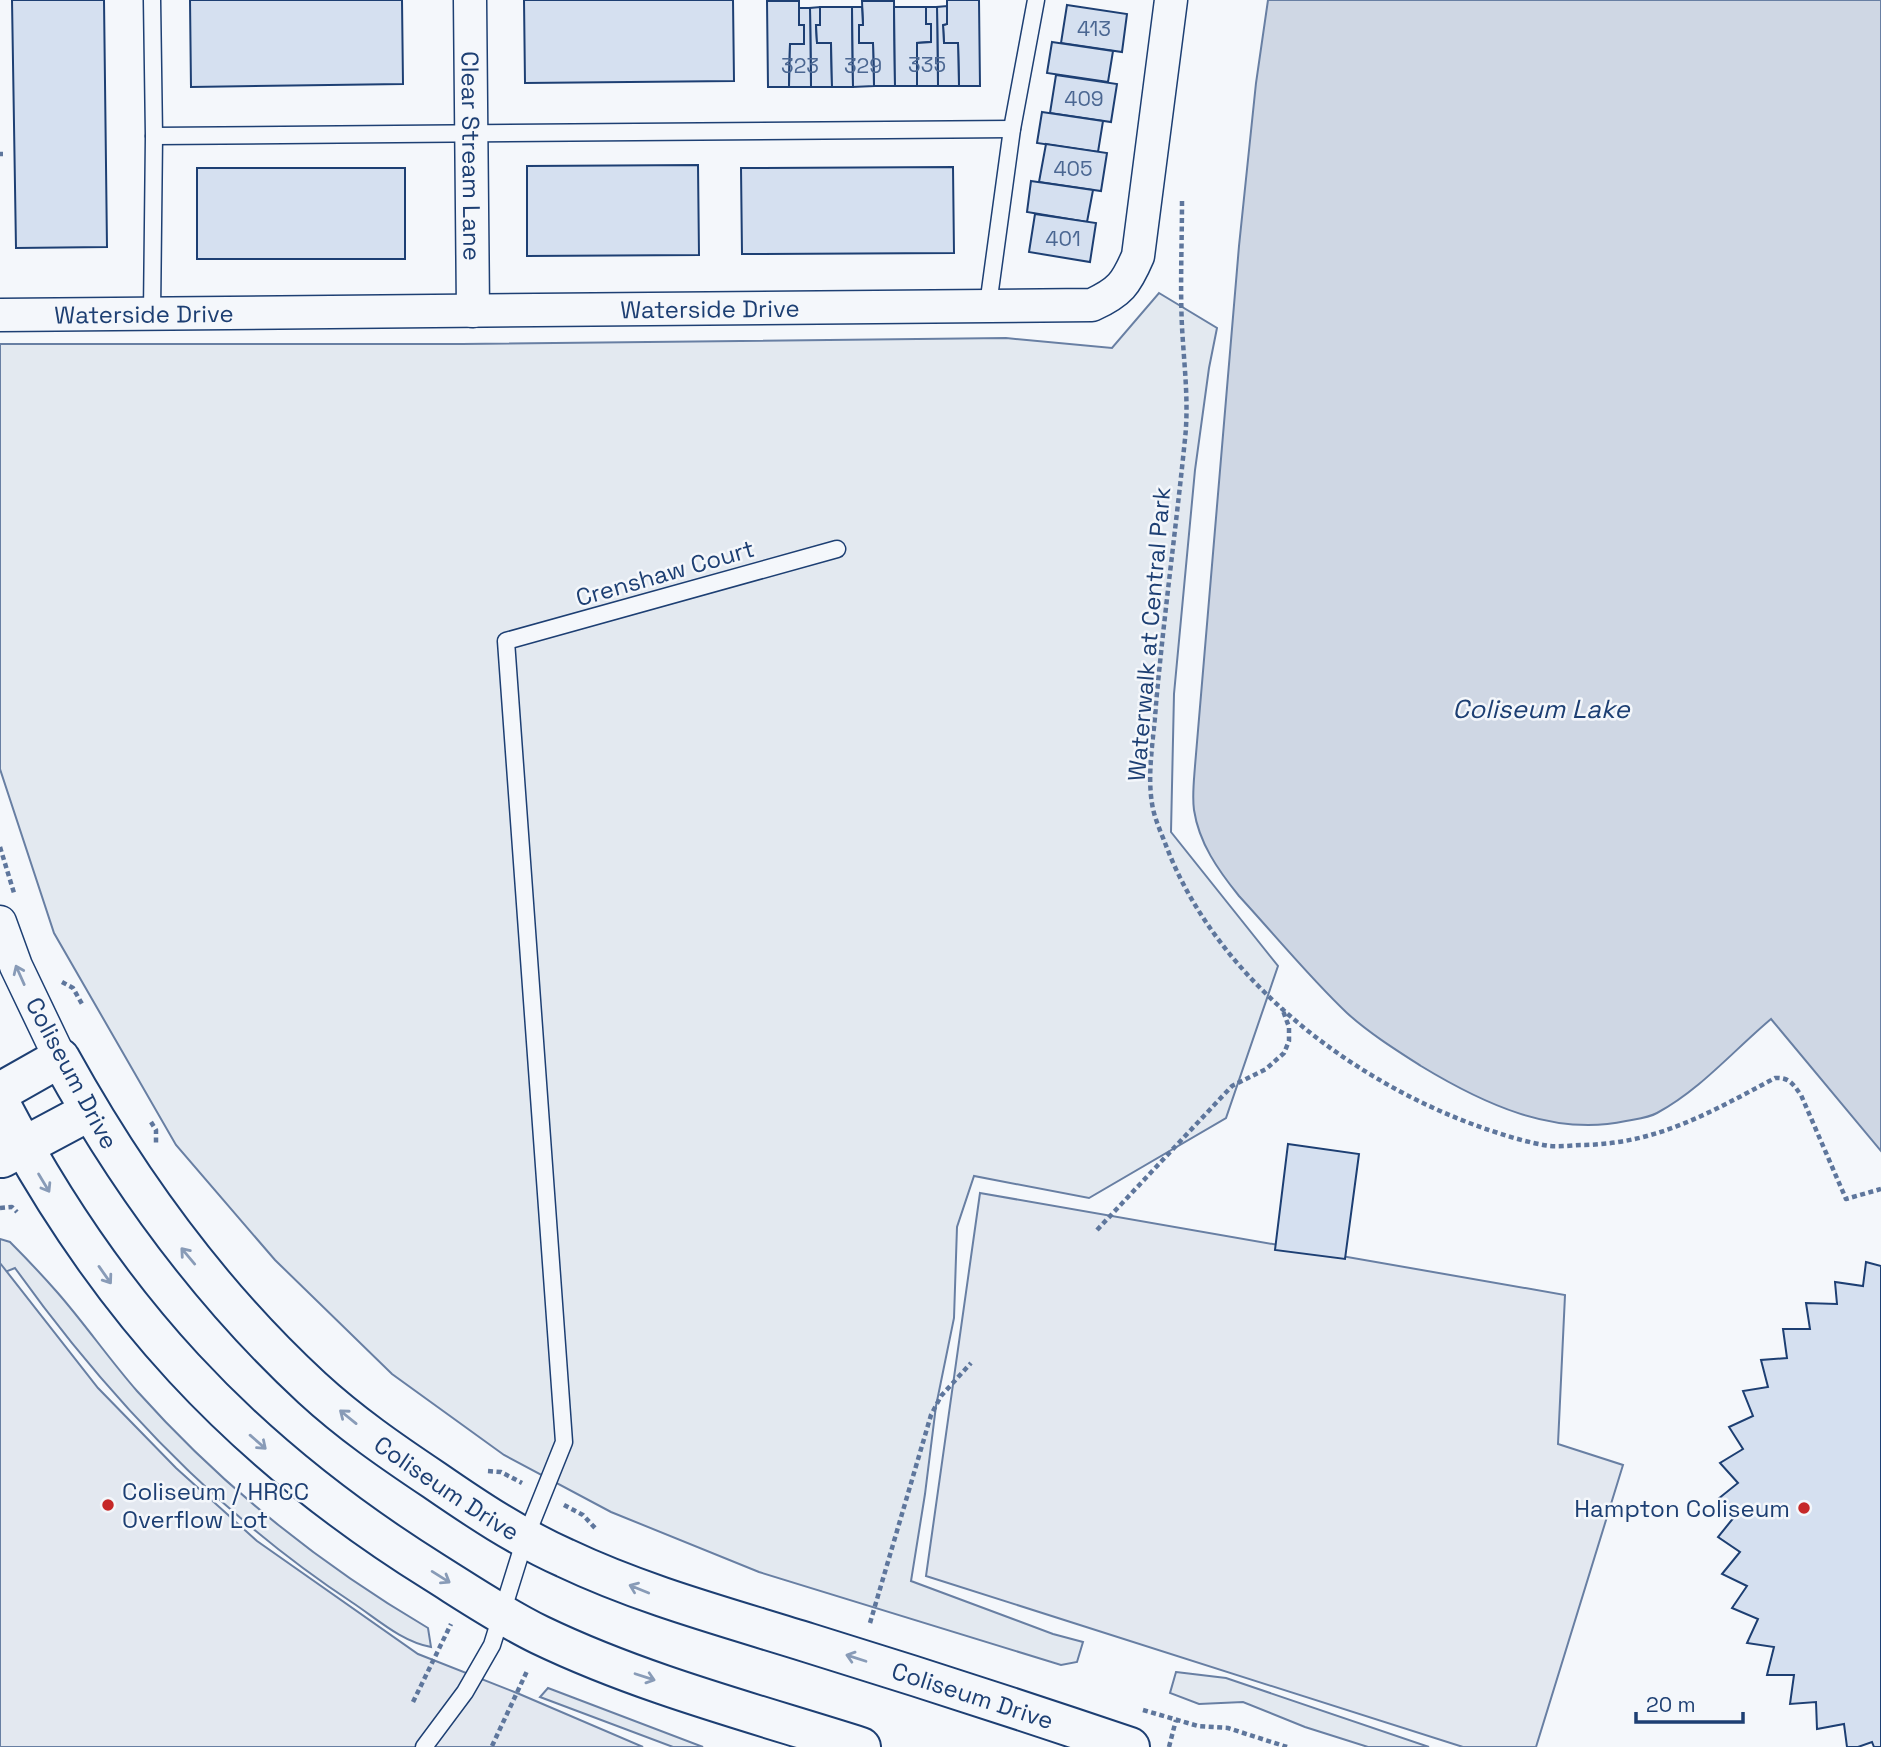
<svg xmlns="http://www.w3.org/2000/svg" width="1881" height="1747" font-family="'Space Grotesk',sans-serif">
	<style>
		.green { fill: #e3e9f0; stroke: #687fa3; stroke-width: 2 }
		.parking { fill: #e3e8f0; stroke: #687fa3; stroke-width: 2 }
		.water { fill: #cfd7e4; stroke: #687fa3; stroke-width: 2 }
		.building { fill: #d5e0f0; stroke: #1d3f73; stroke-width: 2 }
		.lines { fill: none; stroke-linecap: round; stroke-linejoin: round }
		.service-casing { stroke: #1d3f73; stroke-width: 19 }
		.minor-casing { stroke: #1d3f73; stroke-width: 35 }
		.tertiary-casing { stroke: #1d3f73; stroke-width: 42 }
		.path { stroke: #5e769c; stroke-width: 4.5; stroke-dasharray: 5 3.5; stroke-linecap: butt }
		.service { stroke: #f4f7fb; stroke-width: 16 }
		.minor { stroke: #f4f7fb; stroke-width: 32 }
		.tertiary { stroke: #f4f7fb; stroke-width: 38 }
		.oneway { stroke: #889bb7 }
		.poi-dot { fill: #c62828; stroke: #f4f7fb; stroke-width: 2.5 }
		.labels { text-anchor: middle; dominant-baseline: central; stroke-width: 5; stroke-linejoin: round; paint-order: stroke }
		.number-label { font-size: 21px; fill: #4b6792 }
		.street-label { font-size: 24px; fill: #1d3f73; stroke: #f4f7fb }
		.poi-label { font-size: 24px; fill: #1d3f73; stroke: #f4f7fb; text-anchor: start }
		.water-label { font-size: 26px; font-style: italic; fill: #1d3f73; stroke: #f4f7fb }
	</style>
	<rect width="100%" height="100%" fill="#f4f7fb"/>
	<!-- green -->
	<g class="green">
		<polygon points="1159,293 1217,328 1209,368 1195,470 1174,694 1171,832 1278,966 1226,1118 1089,1198 974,1176 957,1227 954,1318 936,1406 925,1494 911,1581 1053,1634 1083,1642 1077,1662 1061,1665 759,1572 611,1512 504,1455 392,1374 275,1260 176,1145 54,933 0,769 0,344 462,344 1006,338 1112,348"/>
		<path d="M0,1239L10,1242C26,1258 42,1275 57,1292C85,1324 109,1359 137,1391C221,1485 319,1564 428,1628L431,1647C402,1642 377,1619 353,1603C219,1515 108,1398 15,1268L0,1274Z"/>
		<polygon points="1176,1672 1226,1678 1429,1747 1368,1747 1305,1727 1243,1702 1199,1704 1170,1693"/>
		<polygon points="548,1688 703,1747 673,1747 540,1697"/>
	</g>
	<!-- parking -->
	<g class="parking">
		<polygon points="980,1193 1565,1295 1558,1444 1623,1465 1536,1747 1463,1747 926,1576"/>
		<polygon points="0,1263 98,1388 176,1468 257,1541 418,1654 517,1693 643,1747 0,1747"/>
	</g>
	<!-- water -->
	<path class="water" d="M1268,0H1881V1151L1771,1019C1734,1050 1700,1090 1657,1113C1648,1118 1636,1119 1626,1121C1553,1137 1482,1103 1421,1066C1396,1050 1369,1033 1347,1013C1310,978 1274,934 1239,896C1218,870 1199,843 1194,810C1192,796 1194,780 1195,766L1239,246L1256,83Z"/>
	<!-- building -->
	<g class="building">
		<polygon points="12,0 104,0 107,247 16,248"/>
		<polygon points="190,0 402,0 403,84 191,87"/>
		<polygon points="524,0 733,0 734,81 525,83"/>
		<polygon points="947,0 979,0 980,86 959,86 958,43 944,43 943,25 947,24"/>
		<polygon points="767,1 799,1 799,25 804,25 804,44 790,44 789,87 768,87"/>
		<polygon points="862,1 894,1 895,86 874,86 873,43 859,43 859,25 863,25"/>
		<polygon points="1067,5 1127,14 1122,52 1061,43"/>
		<polygon points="947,6 947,24 943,25 944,43 958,43 959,86 938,86 937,7"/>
		<polygon points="820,7 820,25 816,25 817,43 831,43 832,87 811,87 810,8"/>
		<polygon points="820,7 852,7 853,87 832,87 831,43 817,43 816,25 820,25"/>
		<polygon points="852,7 862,7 863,25 859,25 859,43 873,43 874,86 853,87"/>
		<polygon points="894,7 926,7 926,24 931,24 931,42 917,43 917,86 895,86"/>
		<polygon points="926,7 937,7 938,86 917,86 917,43 931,42 931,24 926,24"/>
		<polygon points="799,8 810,8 811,87 789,87 790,44 804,44 804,25 799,25"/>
		<polygon points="1052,42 1113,51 1108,82 1047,73"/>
		<polygon points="1056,75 1117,84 1111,122 1050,113"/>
		<polygon points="1042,112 1103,121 1098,152 1037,143"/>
		<polygon points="1046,144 1107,153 1101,191 1039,182"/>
		<polygon points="698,165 699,255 527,256 527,166"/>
		<polygon points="953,167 954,253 742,254 741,168"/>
		<rect x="197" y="168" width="208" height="91"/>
		<polygon points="1031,181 1093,190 1087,222 1027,212"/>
		<polygon points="1035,214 1096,223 1090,262 1029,252"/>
		<polygon points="1288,1144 1359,1154 1345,1259 1275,1250"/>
		<polygon points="1866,1262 1881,1266 1881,1747 1874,1747 1872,1742 1858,1747 1847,1747 1844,1724 1817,1729 1816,1702 1790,1704 1794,1675 1767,1675 1774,1647 1747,1643 1758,1619 1732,1608 1747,1586 1722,1574 1740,1552 1718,1537 1735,1516 1718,1499 1738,1483 1720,1463 1743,1449 1729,1427 1753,1416 1743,1391 1768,1387 1761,1360 1787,1358 1783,1329 1810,1329 1806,1303 1837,1304 1835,1282 1863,1286"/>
	</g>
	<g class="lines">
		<!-- service casing -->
		<g class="service-casing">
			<g id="service">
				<polyline points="152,0 154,136 152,313"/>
				<polyline points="154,136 1012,129"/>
				<polyline points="988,305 1012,129 1036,0"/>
				<polyline points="424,1747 465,1692 492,1645 525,1539 564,1442 506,641 837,549"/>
			</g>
		</g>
		<!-- minor casing -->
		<g class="minor-casing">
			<g id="minor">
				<path id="s1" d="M470,0L473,311"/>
				<path id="s2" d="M0,315L1092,305C1120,292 1126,284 1138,256L1171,0"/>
				<polyline points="0,922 16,966 60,1058"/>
			</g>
		</g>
		<!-- tertiary casing -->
		<g class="tertiary-casing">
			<g id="tertiary">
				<path id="s3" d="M0,1092L60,1058C128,1181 209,1293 312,1388C350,1423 392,1452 434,1480C476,1509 518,1537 565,1558C643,1595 726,1617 809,1643C916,1676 1024,1711 1130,1747"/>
				<path d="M0,1103C106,1306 240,1451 434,1572C469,1594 503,1617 540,1635C642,1684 754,1713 861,1747"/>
				<polyline points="2,1158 90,1111"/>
			</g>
		</g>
		<!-- path -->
		<g class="path">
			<polyline points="0,154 3,154"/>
			<path d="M1182,201C1182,243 1180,285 1182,327C1184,364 1189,402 1185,439C1176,528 1164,615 1156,704C1154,738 1146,775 1153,809C1156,822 1162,835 1167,848C1218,980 1352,1082 1483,1128C1504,1135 1528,1143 1550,1146C1562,1147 1574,1145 1585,1145C1659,1143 1711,1112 1775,1078C1789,1077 1793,1084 1801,1095L1846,1199L1881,1189"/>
			<polyline points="0,847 14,893"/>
			<polyline points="62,982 73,988 82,1004"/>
			<polyline points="151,1122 156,1130 156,1144"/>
			<polyline points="0,1208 12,1207 17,1212"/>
			<polyline points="1097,1230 1232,1086 1266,1069 1284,1053 1289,1041 1289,1027 1282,1008"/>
			<polyline points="488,1471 501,1472 522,1483"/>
			<polyline points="564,1505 583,1515 596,1529"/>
			<polyline points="870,1623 931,1415 941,1396 971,1363"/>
			<polyline points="413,1702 451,1624"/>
			<polyline points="1143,1710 1198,1726 1228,1728 1287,1747"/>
			<polyline points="492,1746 528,1669"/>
			<polyline points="1169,1747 1176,1720"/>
		</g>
		<!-- service -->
		<use href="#service" class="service"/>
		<!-- minor -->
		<use href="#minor" class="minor"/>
		<!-- tertiary -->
		<use href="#tertiary" class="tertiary"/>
	</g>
	<!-- one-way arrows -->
	<defs><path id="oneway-shaft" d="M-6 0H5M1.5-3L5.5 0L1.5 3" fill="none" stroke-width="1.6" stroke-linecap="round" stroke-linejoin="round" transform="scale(1.75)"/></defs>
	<g class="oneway">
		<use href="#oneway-shaft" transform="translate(20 975) rotate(-114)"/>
		<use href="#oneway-shaft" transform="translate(44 1183) rotate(59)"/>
		<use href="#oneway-shaft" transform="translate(188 1256) rotate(-130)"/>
		<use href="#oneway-shaft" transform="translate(105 1275) rotate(55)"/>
		<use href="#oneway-shaft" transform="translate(348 1417) rotate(-141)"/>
		<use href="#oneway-shaft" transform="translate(258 1442) rotate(41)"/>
		<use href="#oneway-shaft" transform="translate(441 1577) rotate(32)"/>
		<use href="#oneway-shaft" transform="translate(639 1589) rotate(-158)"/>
		<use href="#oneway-shaft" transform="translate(856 1658) rotate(-162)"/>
		<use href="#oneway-shaft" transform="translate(645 1677) rotate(18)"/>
	</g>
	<!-- markers -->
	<g class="poi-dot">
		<circle cx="108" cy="1505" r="7"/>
		<circle cx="1804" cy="1508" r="7"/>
	</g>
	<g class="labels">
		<!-- number labels -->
		<g class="number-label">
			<text x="1094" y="28">413</text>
			<text x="927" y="64">335</text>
			<text x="800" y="65">323</text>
			<text x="863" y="65">329</text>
			<text x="1084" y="98">409</text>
			<text x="1073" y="168">405</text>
			<text x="1063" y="238">401</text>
		</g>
		<!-- street labels -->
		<g class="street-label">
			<text stroke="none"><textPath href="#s1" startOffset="156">Clear Stream Lane</textPath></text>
			<text stroke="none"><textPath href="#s2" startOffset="710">Waterside Drive</textPath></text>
			<text stroke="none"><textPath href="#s2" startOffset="144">Waterside Drive</textPath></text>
			<text transform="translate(665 573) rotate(-16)">Crenshaw Court</text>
			<text transform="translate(1149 634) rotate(-85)">Waterwalk at Central Park</text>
			<text transform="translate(72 1073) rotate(62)">Coliseum Drive</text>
			<text stroke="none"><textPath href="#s3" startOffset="654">Coliseum Drive</textPath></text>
			<text stroke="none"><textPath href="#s3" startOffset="1222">Coliseum Drive</textPath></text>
		</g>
		<!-- poi labels -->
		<g class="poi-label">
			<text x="122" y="1491">Coliseum / HRCC<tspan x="122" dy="28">Overflow Lot</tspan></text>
			<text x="1790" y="1508" text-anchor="end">Hampton Coliseum</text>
		</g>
		<!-- water labels -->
		<g class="water-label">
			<text x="1541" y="709">Coliseum Lake</text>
		</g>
	</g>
	<!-- scale -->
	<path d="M1636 1712v10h107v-10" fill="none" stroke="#1d3f73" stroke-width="3.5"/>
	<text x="1646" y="1712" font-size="21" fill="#1d3f73" stroke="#f4f7fb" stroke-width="5" paint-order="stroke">20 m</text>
</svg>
